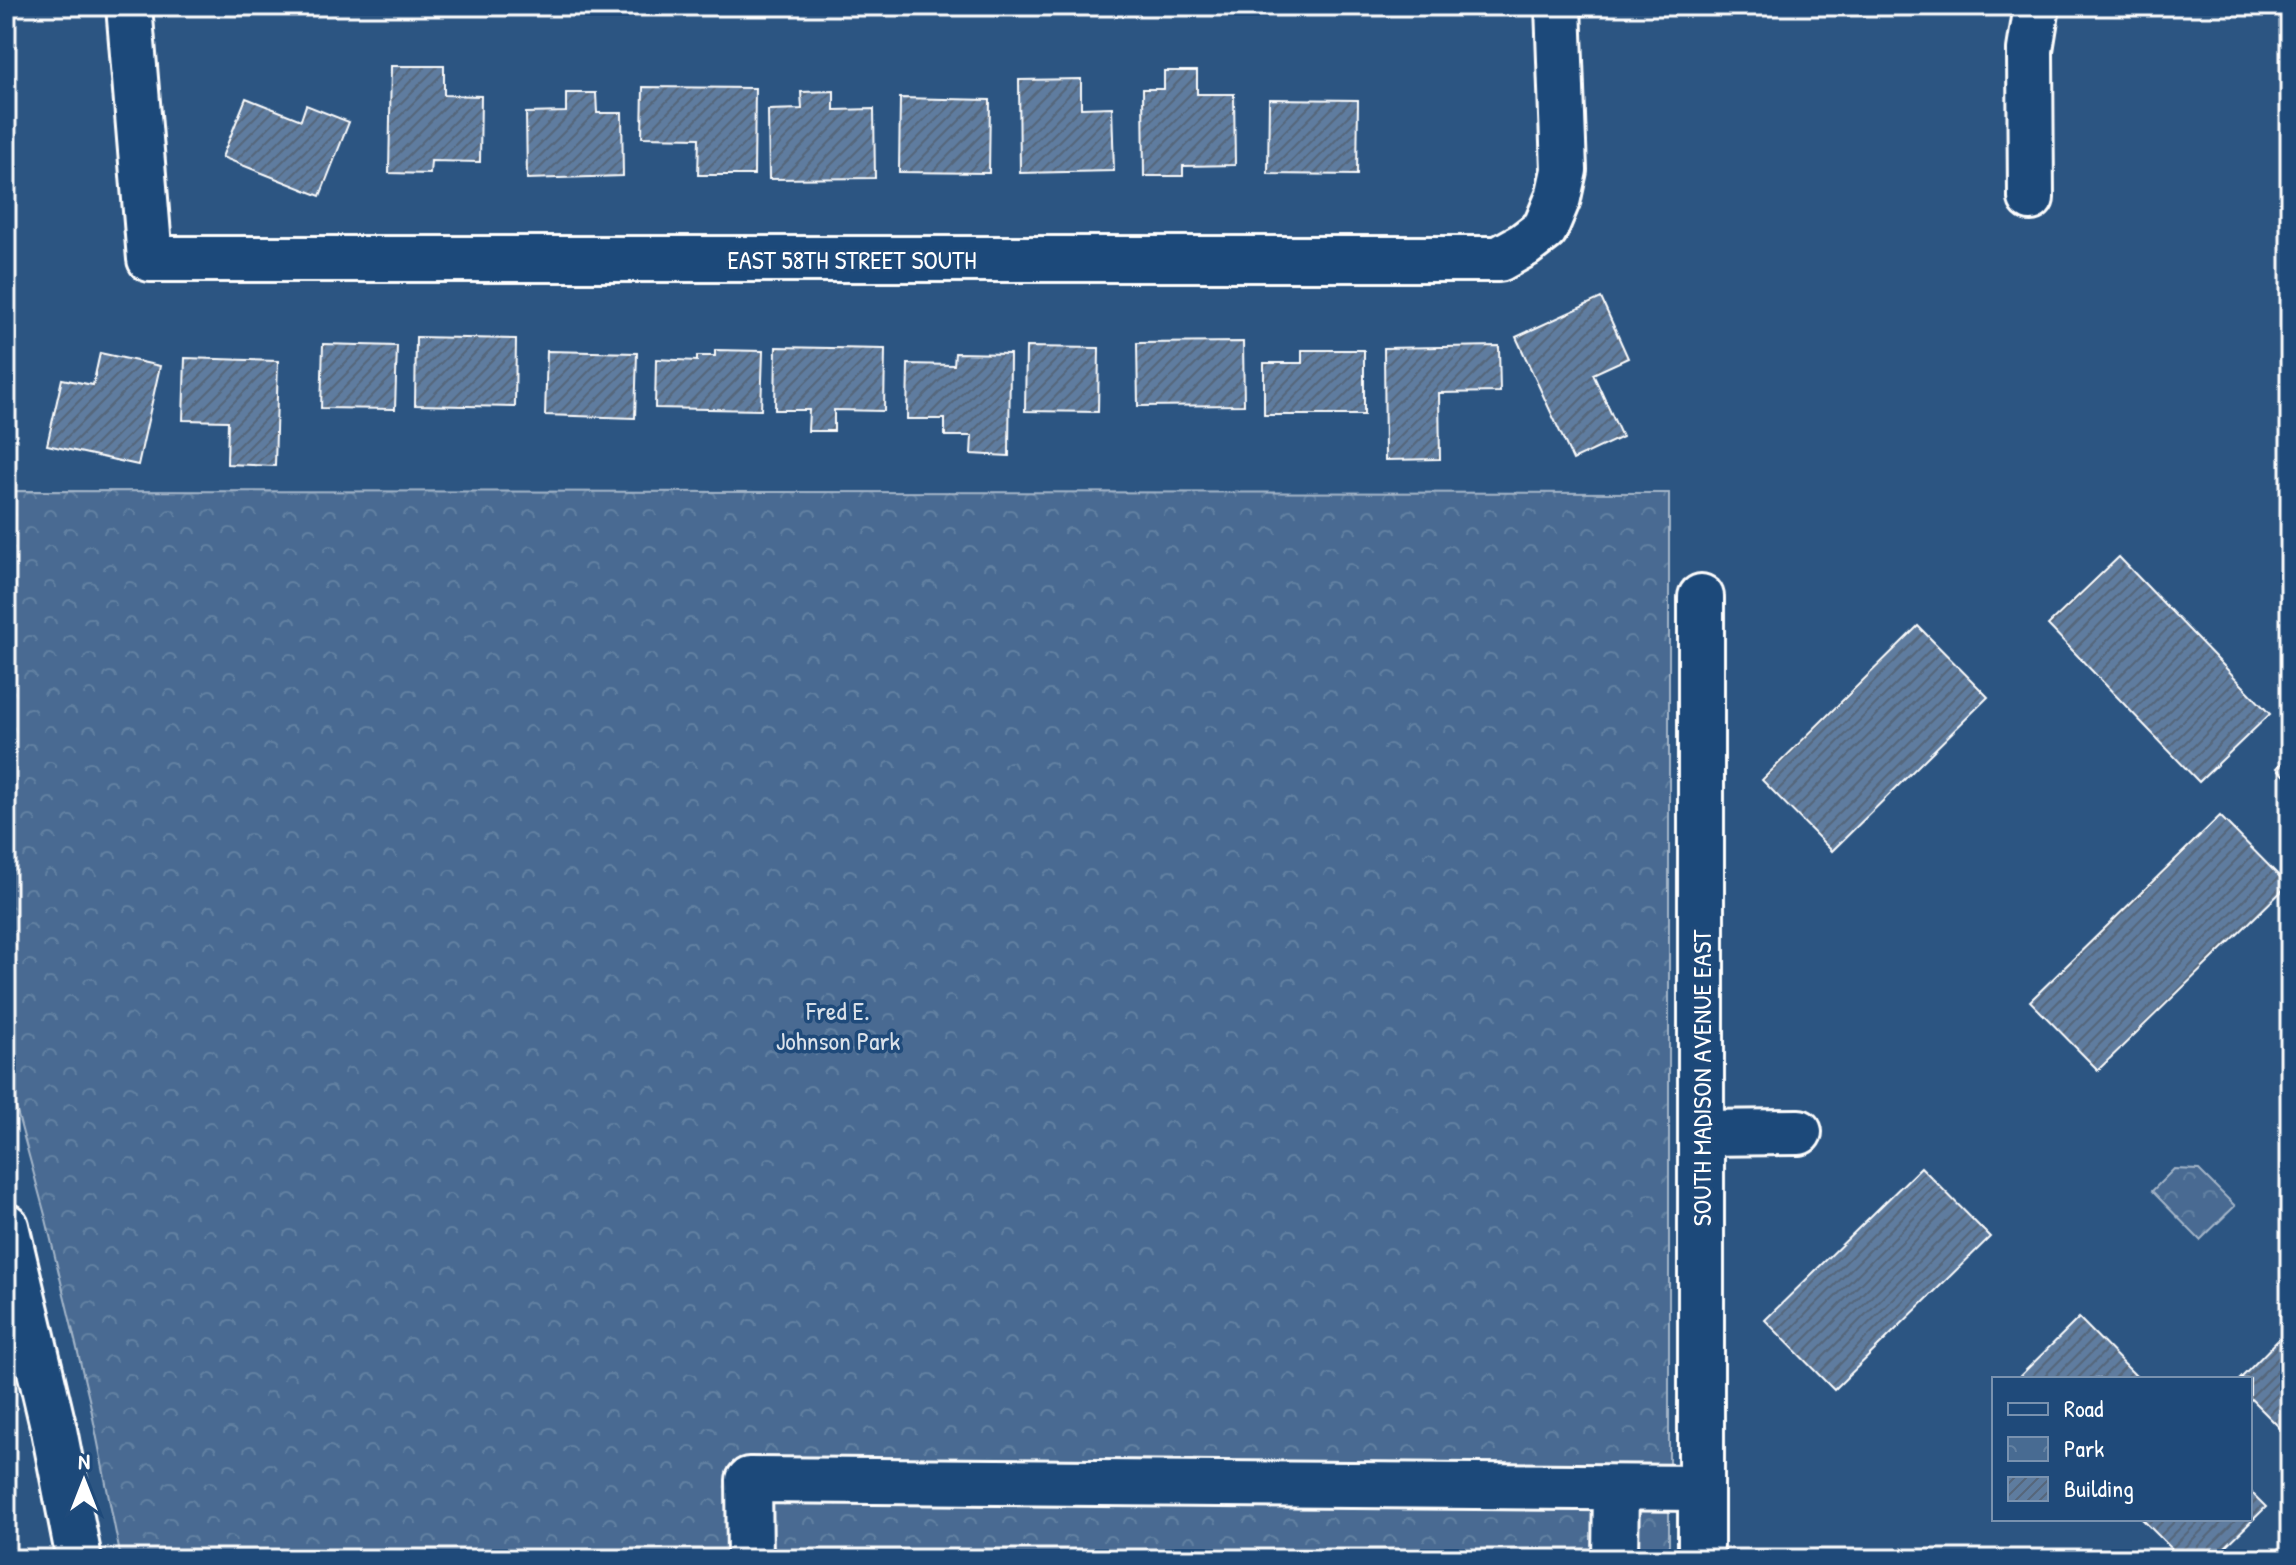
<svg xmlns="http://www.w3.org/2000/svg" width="2296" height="1565" font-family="'Patrick Hand',sans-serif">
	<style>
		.park { fill: url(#park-crowns); stroke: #a4b5c8; stroke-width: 2 }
		.building { fill: url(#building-hatch); stroke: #fff; stroke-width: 2 }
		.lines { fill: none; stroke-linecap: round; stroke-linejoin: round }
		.minor-casing { stroke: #fff; stroke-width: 50 }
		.major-casing { stroke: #fff; stroke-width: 50 }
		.minor { stroke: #1f4a7a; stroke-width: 44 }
		.major { stroke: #1f4a7a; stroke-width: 44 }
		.labels { text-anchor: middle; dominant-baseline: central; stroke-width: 7; stroke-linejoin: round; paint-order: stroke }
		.street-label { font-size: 26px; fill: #fff; stroke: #1f4a7a }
		.park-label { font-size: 26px; fill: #dae1e9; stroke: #1f4a7a }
	</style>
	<defs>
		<pattern id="park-crowns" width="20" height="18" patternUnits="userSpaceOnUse" patternTransform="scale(2)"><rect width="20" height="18" fill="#486b92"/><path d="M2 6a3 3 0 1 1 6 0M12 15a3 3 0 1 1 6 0" fill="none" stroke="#6381a2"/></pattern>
		<pattern id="building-hatch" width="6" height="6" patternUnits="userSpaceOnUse" patternTransform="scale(2)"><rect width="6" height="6" fill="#5e7c9f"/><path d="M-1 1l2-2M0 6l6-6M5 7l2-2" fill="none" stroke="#56667a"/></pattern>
	</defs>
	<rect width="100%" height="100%" fill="#2c5582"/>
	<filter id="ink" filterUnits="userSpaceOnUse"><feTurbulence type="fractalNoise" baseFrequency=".0125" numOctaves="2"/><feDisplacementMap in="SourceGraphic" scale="16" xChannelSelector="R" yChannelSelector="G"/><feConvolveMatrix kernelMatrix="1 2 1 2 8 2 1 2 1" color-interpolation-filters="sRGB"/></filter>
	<g filter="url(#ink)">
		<!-- park -->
		<g class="park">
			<polygon points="6,491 1669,493 1669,1559 121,1559 90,1403 45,1215 6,1071"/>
			<polygon points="2174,1169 2199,1170 2235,1206 2200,1240 2152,1191"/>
		</g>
		<!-- building -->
		<g class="building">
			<polygon points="391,66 444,66 444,95 481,96 480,162 431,161 430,174 389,173"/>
			<polygon points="1164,71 1197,71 1197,94 1234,94 1235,165 1183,166 1183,176 1144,176 1143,89 1164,89"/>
			<polygon points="1081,79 1081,108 1112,107 1114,171 1020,173 1019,80"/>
			<polygon points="643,87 755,88 754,175 698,175 699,138 642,137"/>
			<polygon points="834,91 834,110 874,109 875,178 769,179 768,110 802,109 801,92"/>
			<polygon points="566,93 596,93 597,113 622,113 623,176 527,179 526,113 566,112"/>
			<polygon points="246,98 301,120 306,105 349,122 320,196 222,157"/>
			<polygon points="900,98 990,100 989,173 899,172"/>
			<polygon points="1269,99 1358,100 1357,175 1268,174"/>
			<polygon points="1601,298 1628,358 1593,374 1622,437 1573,460 1516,337"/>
			<polygon points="416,337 516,339 515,407 415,405"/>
			<polygon points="1243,342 1244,405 1138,406 1137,343"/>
			<polygon points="323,344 397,346 395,409 321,408"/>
			<polygon points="1499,346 1500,392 1439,393 1440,459 1385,460 1384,348"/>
			<polygon points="776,347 885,349 884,411 834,410 834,431 808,431 809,410 775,410"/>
			<polygon points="1026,347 1099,348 1098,412 1025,411"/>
			<polygon points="715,350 763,351 761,410 655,408 656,359 697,361 697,356 715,356"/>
			<polygon points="1302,350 1364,350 1364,415 1264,415 1264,363 1302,363"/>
			<polygon points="547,351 637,353 635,418 545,415"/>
			<polygon points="100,353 160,366 138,465 47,445 62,379 93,385"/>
			<polygon points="955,353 1010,354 1009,456 971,454 972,436 945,436 945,419 907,419 908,364 954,365"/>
			<polygon points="185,358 278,361 275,466 227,464 228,421 183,420"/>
			<polygon points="2119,557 2270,714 2199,782 2048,625"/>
			<polygon points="1918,626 1988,697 1832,851 1762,780"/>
			<polygon points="2290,755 2290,781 2277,768"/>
			<polygon points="2220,816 2288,885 2098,1070 2030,1001"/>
			<polygon points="1921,1167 1990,1237 1834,1390 1765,1320"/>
			<polygon points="2079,1318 2139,1379 2017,1379"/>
			<polygon points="2290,1328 2290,1438 2250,1398 2250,1379 2240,1379"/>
			<polygon points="2250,1491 2266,1507 2213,1559 2182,1559 2142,1519 2250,1519"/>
		</g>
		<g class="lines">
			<!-- minor casing -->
			<g class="minor-casing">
				<g id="minor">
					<polyline points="129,6 150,259 1499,259 1524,245 1545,229 1558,198 1564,170 1558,6"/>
					<polyline points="2031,198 2030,50 2037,6"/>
					<polyline points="1701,1133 1799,1132"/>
					<polyline points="750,1559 749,1480 1701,1488"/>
					<polyline points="1615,1559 1616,1488"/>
					<polyline points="1701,1559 1701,597"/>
				</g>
			</g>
			<!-- major casing -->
			<g class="major-casing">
				<polyline id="major" points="6,1226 54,1430 79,1559"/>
			</g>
			<!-- minor -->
			<use href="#minor" class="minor"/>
			<!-- major -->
			<use href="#major" class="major"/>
		</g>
	</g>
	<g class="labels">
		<!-- street labels -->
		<g class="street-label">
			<text x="852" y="259">EAST 58TH STREET SOUTH</text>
			<text transform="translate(1701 1078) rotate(-90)">SOUTH MADISON AVENUE EAST</text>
		</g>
		<!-- park labels -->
		<g class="park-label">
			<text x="838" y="1010">Fred E.<tspan x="838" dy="30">Johnson Park</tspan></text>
		</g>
	</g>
	<!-- margin -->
	<rect width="2296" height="1565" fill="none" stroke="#1f4a7a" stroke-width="32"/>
	<rect x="16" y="16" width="2264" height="1533" fill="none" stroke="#fff" stroke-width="3" filter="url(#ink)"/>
	<!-- legend -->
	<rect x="1992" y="1377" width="260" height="144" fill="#1f4a7a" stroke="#7992af" stroke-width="2"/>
	<rect x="2008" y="1403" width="40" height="12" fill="#1f4a7a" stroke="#7992af" stroke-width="2"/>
	<text x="2064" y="1417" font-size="24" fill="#ffffff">Road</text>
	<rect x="2008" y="1437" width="40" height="24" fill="url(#park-crowns)" stroke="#7992af" stroke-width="2"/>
	<text x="2064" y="1457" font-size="24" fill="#ffffff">Park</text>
	<rect x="2008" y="1477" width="40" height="24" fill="url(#building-hatch)" stroke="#7992af" stroke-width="2"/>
	<text x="2064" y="1497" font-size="24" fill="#ffffff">Building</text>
	<!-- north arrow -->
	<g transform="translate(84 1481)" stroke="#1f4a7a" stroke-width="6" paint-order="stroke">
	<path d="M0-6L14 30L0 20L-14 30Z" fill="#ffffff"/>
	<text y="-12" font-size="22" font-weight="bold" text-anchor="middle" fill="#ffffff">N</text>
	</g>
</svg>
